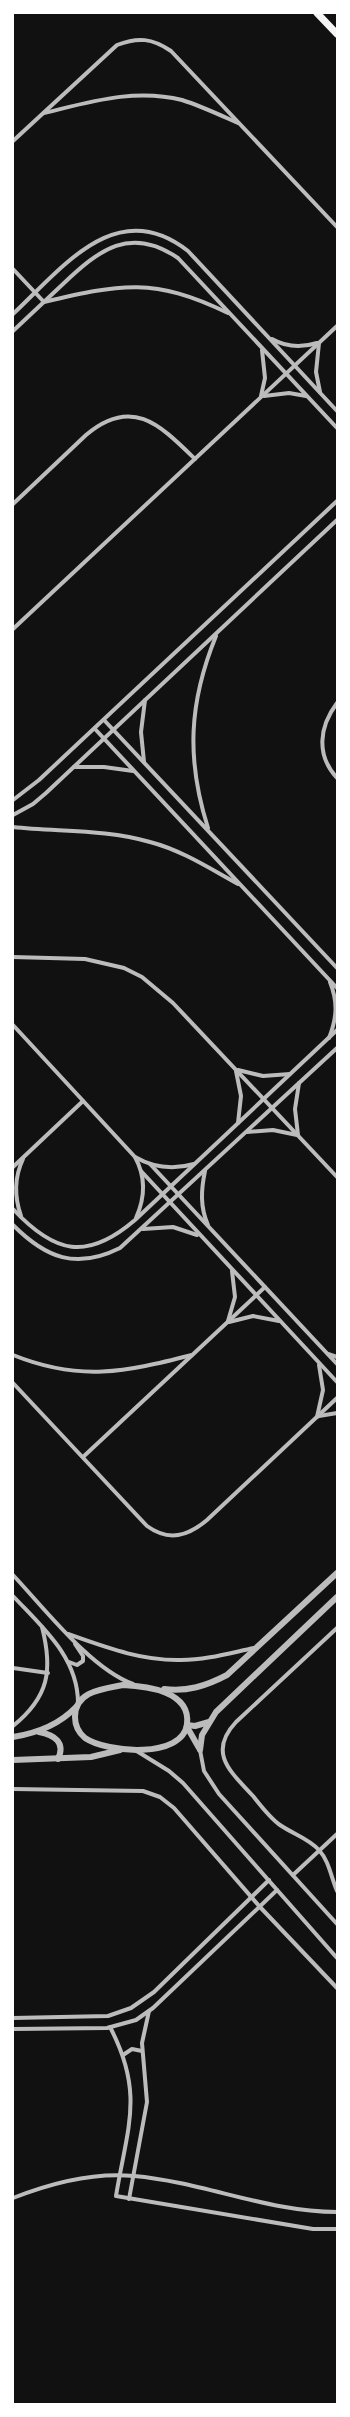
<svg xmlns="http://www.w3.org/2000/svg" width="350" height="2417" font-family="'Roboto Condensed',sans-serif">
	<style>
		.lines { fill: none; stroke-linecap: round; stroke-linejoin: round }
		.minor { stroke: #bcbcbc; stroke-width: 4 }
		.tertiary { stroke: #bcbcbc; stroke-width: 6 }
		.secondary { stroke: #f5f5f5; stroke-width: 7 }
	</style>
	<rect width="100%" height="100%" fill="#111"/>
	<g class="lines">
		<!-- minor -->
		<g class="minor">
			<path d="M44,113C90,102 135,88 182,100C201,106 220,115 238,123"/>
			<path d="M13,141L117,45C138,37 152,38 171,51L337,227"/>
			<path d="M13,269L44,302C121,284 154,277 228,313"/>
			<path d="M13,314C63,267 117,195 188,251L337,411"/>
			<path d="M13,331C30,315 46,300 63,284C99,250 130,225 178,258L337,428"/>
			<path d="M272,339C286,347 301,348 317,343"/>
			<polyline points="319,343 316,372 320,392"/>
			<polyline points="261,396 265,378 262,350"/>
			<polyline points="264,396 289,393 306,396"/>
			<path d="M13,504L86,435C132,396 160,425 195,459"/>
			<polyline points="13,629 337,326"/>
			<path d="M337,703C319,727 316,755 337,778"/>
			<polyline points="104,720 337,968"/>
			<polyline points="95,729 337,988"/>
			<polyline points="144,762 141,732 145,700"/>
			<polyline points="74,767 104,767 133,771"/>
			<polyline points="13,800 39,780 337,501"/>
			<polyline points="13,815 33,804 46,793 337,520"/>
			<path d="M13,827C58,832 106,829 150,842C181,850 209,868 238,884"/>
			<path d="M208,828C186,759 189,702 216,636"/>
			<polyline points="13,957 85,959 124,968 142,977 173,1003 337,1177"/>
			<path d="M13,1025L135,1157C146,1177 145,1198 136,1218"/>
			<path d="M329,1038C337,1018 338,1002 330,982"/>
			<polyline points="238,1070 263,1076 290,1074"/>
			<polyline points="236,1071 241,1096 238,1123"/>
			<polyline points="247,1132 273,1130 297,1135"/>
			<polyline points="298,1135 295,1109 299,1083"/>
			<path d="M135,1157C154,1168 173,1170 194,1164"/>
			<polyline points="150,1164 337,1364"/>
			<polyline points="13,1167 83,1101"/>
			<polyline points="141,1171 337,1382"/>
			<path d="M205,1171C201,1190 200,1207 208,1225"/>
			<path d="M13,1209C55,1254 87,1261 135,1220L337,1030"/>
			<path d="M21,1216C14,1196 14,1178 23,1159"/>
			<path d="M13,1225C46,1258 76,1270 120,1248L337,1048"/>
			<polyline points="143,1229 173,1227 197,1235"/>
			<polyline points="228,1321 235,1297 232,1271"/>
			<polyline points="229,1322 253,1316 279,1321"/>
			<polyline points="328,1354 337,1357"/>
			<path d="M13,1355C80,1382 125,1372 192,1355"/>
			<path d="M13,1383L147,1526C169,1542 188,1536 207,1520L337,1398"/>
			<polyline points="319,1416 337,1413"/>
			<polyline points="317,1417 323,1390 319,1365"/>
			<polyline points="83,1457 265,1287"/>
			<path d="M13,1575C44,1608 91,1669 133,1684"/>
			<path d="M13,1596C42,1627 78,1657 78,1703"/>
			<path d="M337,1628L236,1722C207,1753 231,1772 253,1796C261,1806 270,1818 280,1825C293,1834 308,1838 319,1850C329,1861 331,1877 337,1891"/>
			<path d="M68,1634C105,1647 141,1661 181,1660C206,1660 230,1653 254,1648"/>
			<polyline points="69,1662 77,1665 83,1661 83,1656 75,1644"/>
			<polyline points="13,1668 48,1673"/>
			<path d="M13,1726C49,1697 53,1670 42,1627"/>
			<polyline points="135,1750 169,1771 183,1783 337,1958"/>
			<polyline points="200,1750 204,1771 219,1794 337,1924"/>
			<polyline points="13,1789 143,1791 160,1797 174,1808 260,1907 337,1988"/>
			<polyline points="293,1875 337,1834"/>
			<polyline points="13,2018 108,2016 131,2008 154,1992 269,1880"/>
			<path d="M110,2027C145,2094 127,2128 116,2196L313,2229H337"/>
			<polyline points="13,2029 107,2028 136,2020 153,2008 277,1890"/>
			<polyline points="123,2055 132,2049 142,2051"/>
			<path d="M13,2198C51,2183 93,2172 134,2176C203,2182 268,2212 337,2212"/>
			<polyline points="129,2199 147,2102 142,2043 149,2011"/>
		</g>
		<!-- tertiary -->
		<g class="tertiary">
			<path d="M123,1685C146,1686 191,1691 187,1724C183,1759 107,1753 85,1738C79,1733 75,1725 75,1717C75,1691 103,1689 123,1685Z"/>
			<path d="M164,1689C187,1692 206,1686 227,1675L337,1573"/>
			<polyline points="187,1725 195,1726 209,1722"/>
			<polyline points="187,1727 199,1748"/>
			<path d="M39,1732C54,1735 66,1742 58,1759"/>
			<path d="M13,1737C38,1733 59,1725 76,1707"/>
			<polyline points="200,1750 202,1735 216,1712 337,1597"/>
			<polyline points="13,1760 91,1757 120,1750"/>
		</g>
		<!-- secondary -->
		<polyline class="secondary" points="317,13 337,34"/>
	</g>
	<!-- border -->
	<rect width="350" height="2417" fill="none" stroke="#ffffff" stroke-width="28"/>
</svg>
